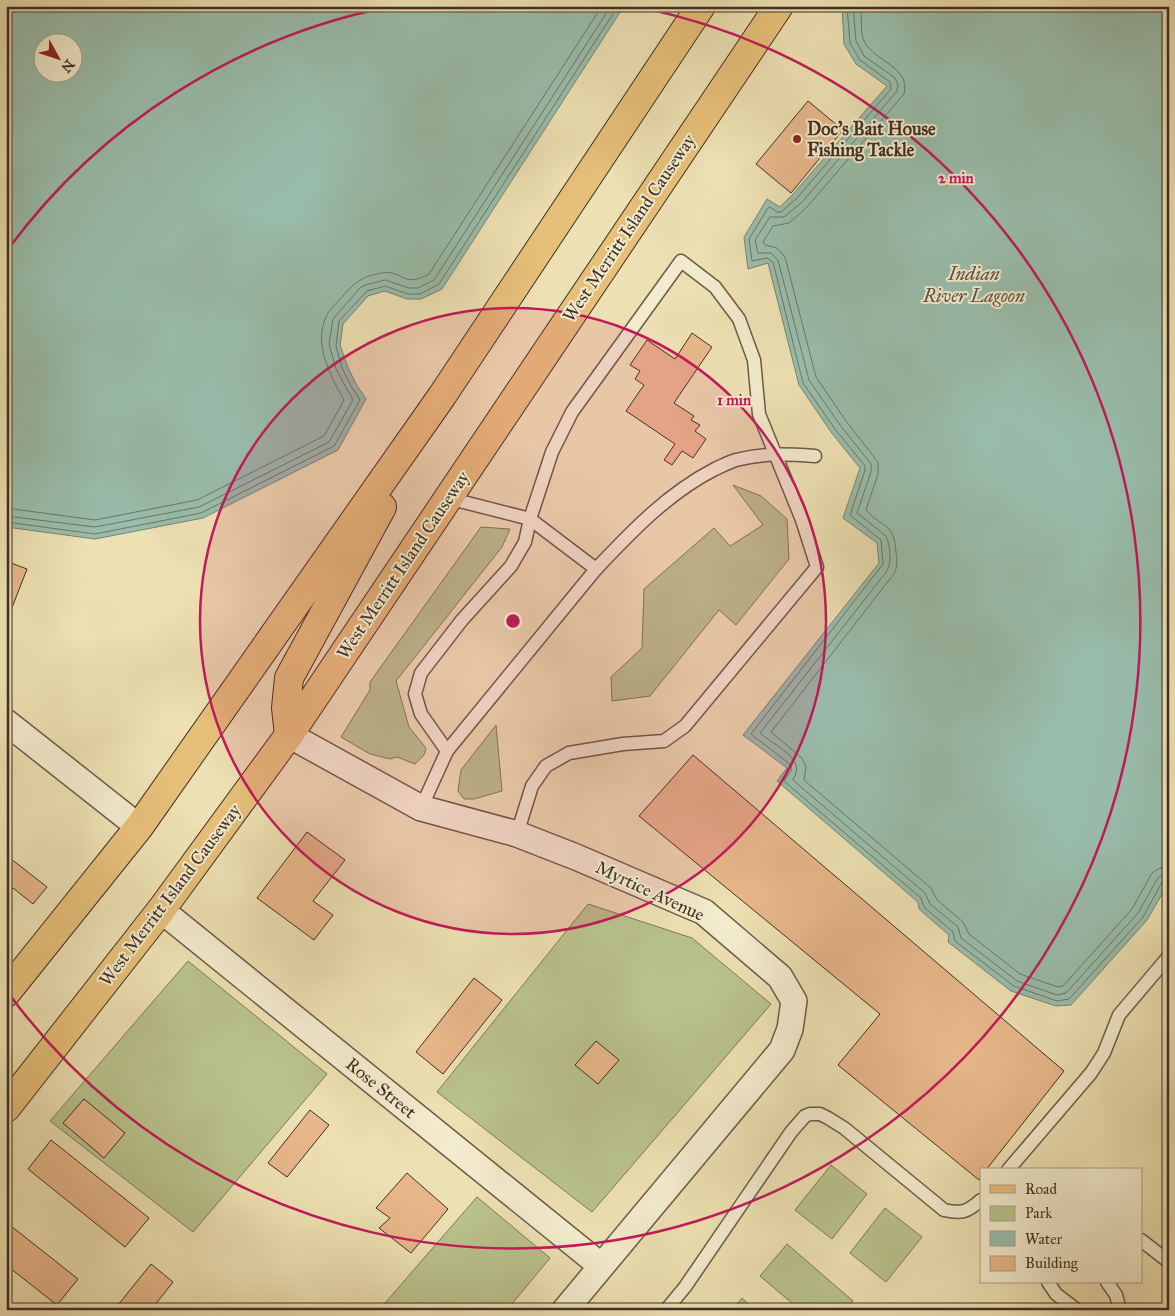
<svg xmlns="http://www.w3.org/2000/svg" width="1175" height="1316" font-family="'IM FELL Great Primer',serif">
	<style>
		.green { fill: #b9c28c; stroke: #7c7858 }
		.water { fill: #99bdab; stroke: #758475; fill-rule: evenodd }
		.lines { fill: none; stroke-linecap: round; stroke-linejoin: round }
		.shore { stroke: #6c7668; stroke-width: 1 }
		.building { fill: #e7b78a; stroke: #3f2f24 }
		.lane-casing { stroke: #6a5b48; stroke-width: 15 }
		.street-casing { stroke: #6a5b48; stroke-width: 28 }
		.primary-casing { stroke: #3f2f24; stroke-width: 30 }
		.lane { stroke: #f3ebcd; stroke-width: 12 }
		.street { stroke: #f3ebcd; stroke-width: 25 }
		.primary { stroke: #e6c079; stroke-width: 28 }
		.ring { fill: none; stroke: #c2185b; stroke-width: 2.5 }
		.poi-dot { fill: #8f2418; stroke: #f3ebcd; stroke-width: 2 }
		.labels { text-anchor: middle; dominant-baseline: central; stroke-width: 4; stroke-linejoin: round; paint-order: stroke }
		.poi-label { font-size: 18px; font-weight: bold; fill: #3f2f24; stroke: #f3ebcd; text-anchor: start }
		.street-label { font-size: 18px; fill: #3f2f24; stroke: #f3ebcd }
		.water-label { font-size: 19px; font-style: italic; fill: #565246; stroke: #f3ebcd }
		.centre { fill: #c2185b; stroke: #f3ebcd; stroke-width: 2.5 }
		.ring-label { font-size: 15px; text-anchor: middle; font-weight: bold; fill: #c2185b; stroke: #f3ebcd; stroke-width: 4; stroke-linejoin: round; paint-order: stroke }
	</style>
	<rect width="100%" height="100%" fill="#ede0b2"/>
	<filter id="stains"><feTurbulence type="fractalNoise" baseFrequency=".004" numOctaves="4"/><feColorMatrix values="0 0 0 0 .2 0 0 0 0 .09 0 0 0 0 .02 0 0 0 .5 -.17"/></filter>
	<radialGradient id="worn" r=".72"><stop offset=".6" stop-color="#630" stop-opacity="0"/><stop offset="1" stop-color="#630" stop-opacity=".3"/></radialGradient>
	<!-- green -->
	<g class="green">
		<polygon points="733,485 761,496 787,519 789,559 736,625 719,610 650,696 612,701 611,677 642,648 644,589 714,528 730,546 763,525"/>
		<polygon points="481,527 510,529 502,547 396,681 409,727 426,748 424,755 415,764 397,757 390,759 370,754 341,737 370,690 370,682"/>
		<polygon points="496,725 502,791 474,799 464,799 458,791 461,770"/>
		<polygon points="588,904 692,938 771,1004 592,1212 437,1092"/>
		<polygon points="188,961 327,1074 193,1232 50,1121"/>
		<polygon points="831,1165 867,1194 832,1239 795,1210"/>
		<polygon points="477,1197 550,1258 507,1310 379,1310"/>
		<polygon points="885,1208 922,1237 886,1282 850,1253"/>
		<polygon points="787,1244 853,1301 845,1310 800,1310 760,1276"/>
		<polygon points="742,1298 755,1310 732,1310"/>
	</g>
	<!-- water -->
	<g class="water">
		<path d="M6,6H624L442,289L421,299H407L385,291L368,296L343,324L340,345L347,365L356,384L366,399L338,450L203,518L95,539L6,527ZM42,42H72V72H42Z"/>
		<polygon points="842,6 1169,6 1169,882 1147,920 1071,1005 1056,1006 1011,991 948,942 949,935 919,909 918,902 777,781 787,768 743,735 879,563 877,543 843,518 860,468 831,432 799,385 768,263 748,269 744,237 767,199 780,207 793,194 887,86 856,64 844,44"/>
	</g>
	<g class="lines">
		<!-- shore -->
		<g class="shore">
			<polyline points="847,6 850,43 860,60 890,82 891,89 797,198 781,212 777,212 770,207 768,208 749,239 752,261 767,258 773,262 803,383 835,429 865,466 865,470 850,515 881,540 883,564 751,734 791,765 791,771 785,779 785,782 921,898 924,907 953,932 955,941 1014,986 1057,1001 1069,999 1143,917 1161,884 1164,880 1169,880"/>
			<path d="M853,6L856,41L864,56L895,78L898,85L897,91L802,202L784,217H770L755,240L758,253H771L778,260L809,380L840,425L871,464V472L857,513L886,536C890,545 892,562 887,571L760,733C773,745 808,759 793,779L794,781L925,893L930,904L958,927L961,938L1017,981L1057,995L1066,993L1138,913L1158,878L1163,874L1169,873"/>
			<path d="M861,6C862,17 860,32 864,41C875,62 911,67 904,94L807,207L789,223L773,226L763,242L765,245L777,248L785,257L816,377L846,421L878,462V474L866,510C883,529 894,522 896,552C897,561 898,568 893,575L771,732L802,758L806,767L804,780L931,888L937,900L963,922L969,934L1020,974L1058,987L1063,986L1132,909L1152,873L1160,868L1169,866"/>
			<path d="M6,508L95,520L197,500L324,436L344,400C331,377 313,344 326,317C329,309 338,302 343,296C355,282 363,276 382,273C402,269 403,289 429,274L602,6"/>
			<polyline points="6,516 95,527 199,507 329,442 353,400 336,369 329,344 333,319 360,288 365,285 385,280 409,288 418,288 434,280 611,6"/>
			<polyline points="6,522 95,534 201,513 334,446 360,400 351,386 342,368 336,346 339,321 367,291 385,286 408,294 420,294 439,284 618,6"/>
		</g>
	</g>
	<!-- building -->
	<g class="building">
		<polygon points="808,101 843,130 791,193 756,164"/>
		<polygon points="692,333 712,347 674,403 694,416 691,420 700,425 695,431 706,439 693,458 682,451 672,465 664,460 675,444 626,411 644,385 635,379 640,371 630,365 647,340 675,359"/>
		<polygon points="6,561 27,569 6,623"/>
		<polygon points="693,755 1064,1071 986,1170 981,1170 981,1176 979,1180 838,1065 880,1014 639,816"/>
		<polygon points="307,832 345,860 313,901 333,915 314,940 257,898"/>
		<polygon points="6,855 47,887 33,904 13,888 6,897"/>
		<polygon points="474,978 502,1000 443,1074 416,1052"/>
		<polygon points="596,1041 619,1060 598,1084 575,1065"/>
		<polygon points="84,1099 125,1133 104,1158 63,1123"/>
		<polygon points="310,1110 329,1125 287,1177 268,1163"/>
		<polygon points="51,1140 149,1218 125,1247 28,1169"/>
		<polygon points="407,1173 448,1209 411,1253 379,1228 390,1218 376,1208"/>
		<polygon points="6,1222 78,1279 57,1305 6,1265"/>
		<polygon points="151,1264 173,1282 151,1310 114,1310"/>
		<polygon points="935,1305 942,1310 931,1310"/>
	</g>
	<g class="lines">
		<!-- lane casing -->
		<g class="lane-casing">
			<g id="lane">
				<path d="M596,569C632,531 668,493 715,469C722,466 729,462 736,460C765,453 786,454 815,456"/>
				<polyline points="447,751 421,714 415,694 421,673 462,620 511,566 525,542 530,519 552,452 572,412 681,261 715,287 739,319 754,360 759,414 802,520 817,567 685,726 664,741 623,744 569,753 546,766 532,786 517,834"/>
				<polyline points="421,808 447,751 596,569 530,519 448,498"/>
				<polyline points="1008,1170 1091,1073 1104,1053 1119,1015 1169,956"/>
				<polyline points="1141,1240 1169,1262"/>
				<polyline points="1048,1282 1056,1294 1077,1310"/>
				<polyline points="1107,1282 1116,1295 1120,1310"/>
				<path d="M666,1310L685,1287L791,1132L805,1116L810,1114H820L828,1118L844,1128L944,1210C962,1214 967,1212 981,1200"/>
			</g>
		</g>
		<!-- street casing -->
		<g class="street-casing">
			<g id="street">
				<polyline points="6,722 139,827"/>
				<polyline points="289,735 421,808 517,834 576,857 704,912 780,977 794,1001 790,1029 782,1050 565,1310"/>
				<polyline points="161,910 600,1265"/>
			</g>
		</g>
		<!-- primary casing -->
		<g class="primary-casing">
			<g id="primary">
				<polyline points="289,735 286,708 289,678 382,507"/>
				<polyline points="6,993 139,827 442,396 701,6"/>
				<polyline points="6,1108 161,910 289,735 779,6"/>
			</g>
		</g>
		<!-- lane -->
		<use href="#lane" class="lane"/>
		<!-- street -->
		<use href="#street" class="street"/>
		<!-- primary -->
		<use href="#primary" class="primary"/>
	</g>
	<!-- distance rings -->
	<circle cx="513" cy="621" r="313" fill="#c2185b" fill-opacity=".12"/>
	<g class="ring">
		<circle cx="513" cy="621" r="313"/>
		<path d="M9 248A627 627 0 0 1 388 7M638 7A627 627 0 1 1 9 994"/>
	</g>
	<!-- markers -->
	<circle class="poi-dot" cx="797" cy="139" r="5"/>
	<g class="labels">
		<!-- poi labels -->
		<g class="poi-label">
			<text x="807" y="129">Doc's Bait House<tspan x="807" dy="21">Fishing Tackle</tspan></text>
		</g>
		<!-- street labels -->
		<g class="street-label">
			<text transform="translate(629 228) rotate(-56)">West Merritt Island Causeway</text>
			<text transform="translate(403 565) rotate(-56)">West Merritt Island Causeway</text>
			<text transform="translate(650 891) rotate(25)">Myrtice Avenue</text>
			<text transform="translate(170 895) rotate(-53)">West Merritt Island Causeway</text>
			<text transform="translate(381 1088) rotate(39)">Rose Street</text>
		</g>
		<!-- water labels -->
		<g class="water-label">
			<text x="974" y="273">Indian<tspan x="974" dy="22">River Lagoon</tspan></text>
		</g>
	</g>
	<circle cx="513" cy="621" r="8" class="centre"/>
	<g class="ring-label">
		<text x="956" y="183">2 min</text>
		<text x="734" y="405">1 min</text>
	</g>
	<!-- margin -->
	<rect width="1175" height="1316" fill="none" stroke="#ede0b2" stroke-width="25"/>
	<rect x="8" y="8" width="1160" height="1301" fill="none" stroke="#3f2f24" stroke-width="2.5"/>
	<rect x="12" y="12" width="1150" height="1291" fill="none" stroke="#3f2f24"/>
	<!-- legend -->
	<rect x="980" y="1168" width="162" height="115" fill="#f3ebcd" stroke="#aba089"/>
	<rect x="990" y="1185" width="25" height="8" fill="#e6c079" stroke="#aba089"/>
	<text x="1025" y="1194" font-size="15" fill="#3f2f24">Road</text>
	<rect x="990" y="1206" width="25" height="15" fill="#b9c28c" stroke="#aba089"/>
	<text x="1025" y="1218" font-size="15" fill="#3f2f24">Park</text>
	<rect x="990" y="1231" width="25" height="15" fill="#99bdab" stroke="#aba089"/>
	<text x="1025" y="1244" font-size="15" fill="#3f2f24">Water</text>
	<rect x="990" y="1256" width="25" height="15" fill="#e7b78a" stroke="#aba089"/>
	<text x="1025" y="1268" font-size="15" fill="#3f2f24">Building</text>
	<!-- north arrow -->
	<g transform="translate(58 58) rotate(130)"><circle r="24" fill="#f3ebcd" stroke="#aba089"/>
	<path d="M0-4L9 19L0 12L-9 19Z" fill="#8f2418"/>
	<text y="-8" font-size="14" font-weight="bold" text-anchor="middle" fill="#3f2f24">N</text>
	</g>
	<rect width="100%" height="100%" filter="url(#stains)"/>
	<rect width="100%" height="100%" fill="url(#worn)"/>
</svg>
